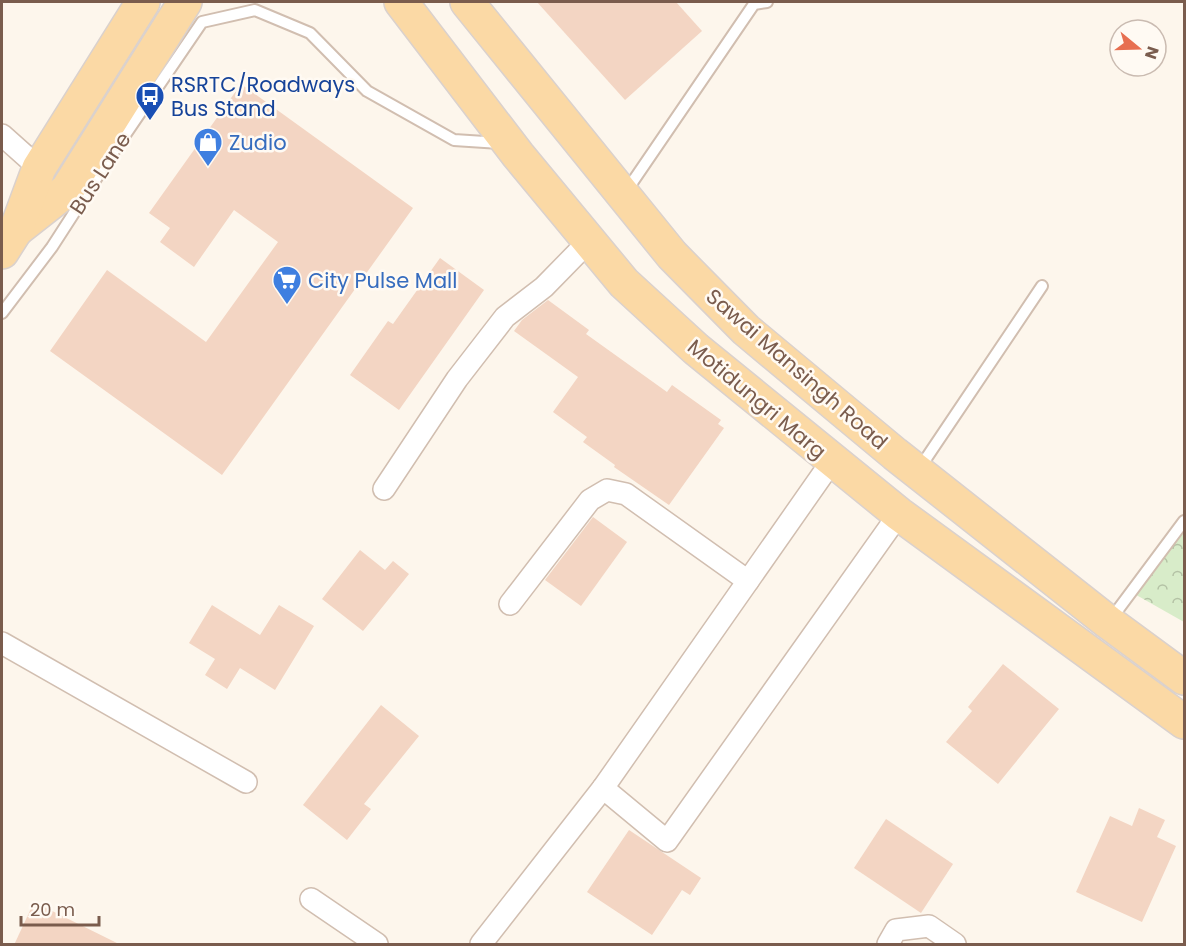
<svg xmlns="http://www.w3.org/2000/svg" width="1186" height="946" font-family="Poppins,sans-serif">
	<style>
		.park { fill: url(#park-crowns) }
		.building { fill: #f3d5c3 }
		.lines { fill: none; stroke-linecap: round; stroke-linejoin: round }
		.service-casing { stroke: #d1beb0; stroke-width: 14 }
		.minor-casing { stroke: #d1beb0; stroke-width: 24 }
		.primary-casing { stroke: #dad1cd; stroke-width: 36 }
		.service { stroke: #fff; stroke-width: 10 }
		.minor { stroke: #fff; stroke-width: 21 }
		.primary { stroke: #fbd9a5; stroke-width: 33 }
		.labels { text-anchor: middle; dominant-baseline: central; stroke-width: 5; stroke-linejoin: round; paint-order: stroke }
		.transit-label { font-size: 21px; fill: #164399; stroke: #fffaf3; text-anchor: start }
		.shop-label { font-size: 21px; fill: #366cbe; stroke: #fffaf3; text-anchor: start }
		.street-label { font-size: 21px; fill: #7a5c4d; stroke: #fffaf3 }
	</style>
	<defs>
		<pattern id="park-crowns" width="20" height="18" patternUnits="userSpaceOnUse" patternTransform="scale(1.5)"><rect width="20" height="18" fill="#d8ecc9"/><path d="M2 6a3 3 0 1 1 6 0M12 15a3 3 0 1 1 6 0" fill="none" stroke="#b4c2a5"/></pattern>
	</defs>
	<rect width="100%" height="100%" fill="#fdf6ec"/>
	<!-- park -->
	<polygon class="park" points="1184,529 1184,622 1131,592"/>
	<!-- building -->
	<g class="building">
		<polygon points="537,2 676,2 702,31 625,100"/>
		<polygon points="241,84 413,208 222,475 50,351 107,270 206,342 278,242 234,210 194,267 160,242 170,228 149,213"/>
		<polygon points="440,258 484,290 399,410 350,375 388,321 393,324"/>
		<polygon points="548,300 589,330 586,334 667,392 672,385 721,420 718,424 724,428 669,505 614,467 615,465 583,442 587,437 553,412 578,377 514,331 522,320"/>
		<polygon points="593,517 627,542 581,606 545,580"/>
		<polygon points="360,550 385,570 393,561 409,574 363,631 322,599"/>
		<polygon points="212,605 260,635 279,605 314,626 275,690 240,668 227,689 205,675 215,659 189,643"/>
		<polygon points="1003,664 1059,709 998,784 946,742 972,711 968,707"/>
		<polygon points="381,705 419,736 364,804 371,809 347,840 303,805"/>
		<polygon points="1139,808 1165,820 1157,837 1176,846 1142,922 1076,892 1110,816 1132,826"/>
		<polygon points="886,819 953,864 921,913 854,868"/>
		<polygon points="629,830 701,878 690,895 682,890 652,935 587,892"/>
		<polygon points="34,902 121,945 14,945"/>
	</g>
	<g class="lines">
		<!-- service casing -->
		<g class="service-casing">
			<g id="service">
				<polyline points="625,193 754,4 767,2"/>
				<polyline points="2,313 52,247 112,154 202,22 255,10 310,33 367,91 454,140 500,143"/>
				<polyline points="919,469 1042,286"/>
				<polyline points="1111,619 1184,521"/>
			</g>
		</g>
		<!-- minor casing -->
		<g class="minor-casing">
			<g id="minor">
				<polyline points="2,135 39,168"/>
				<polyline points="384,489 457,379 505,317 544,287 589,241"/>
				<polyline points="510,604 590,500 607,490 626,494 748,581"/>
				<polyline points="2,643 246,782"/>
				<polyline points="603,788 667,841 899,514"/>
				<polyline points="311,899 377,944"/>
				<polyline points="481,944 603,788 832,461"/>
				<polyline points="888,944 896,930 929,926 955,944"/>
			</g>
		</g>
		<!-- primary casing -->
		<g class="primary-casing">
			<g id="primary">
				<polyline points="401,2 518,155 624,283 696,349 899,514 1184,722"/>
				<polyline points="467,2 672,255 746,330 895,454 1108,622 1184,678"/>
				<polyline points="16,230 67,190 185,2"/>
				<polyline points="2,252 16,230 39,168 143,2"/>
			</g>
		</g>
		<!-- service -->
		<use href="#service" class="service"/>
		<!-- minor -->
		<use href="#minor" class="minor"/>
		<!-- primary -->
		<use href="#primary" class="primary"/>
	</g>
	<!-- icons -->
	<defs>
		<g id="bus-pin" transform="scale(1.5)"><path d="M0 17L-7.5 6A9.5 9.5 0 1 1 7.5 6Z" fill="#1a4fb4" stroke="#fffaf3"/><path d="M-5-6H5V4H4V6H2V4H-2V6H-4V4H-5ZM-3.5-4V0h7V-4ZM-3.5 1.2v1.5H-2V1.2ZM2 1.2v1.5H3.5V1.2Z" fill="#fff"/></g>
		<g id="shop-pin" transform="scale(1.5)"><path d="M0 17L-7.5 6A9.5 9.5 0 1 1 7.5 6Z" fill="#3f7fe0" stroke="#fffaf3"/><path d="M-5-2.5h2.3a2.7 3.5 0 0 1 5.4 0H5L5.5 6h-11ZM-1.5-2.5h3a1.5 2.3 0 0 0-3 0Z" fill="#fff"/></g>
		<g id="supermarket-pin" transform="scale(1.5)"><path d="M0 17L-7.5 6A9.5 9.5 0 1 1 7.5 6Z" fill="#3f7fe0" stroke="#fffaf3"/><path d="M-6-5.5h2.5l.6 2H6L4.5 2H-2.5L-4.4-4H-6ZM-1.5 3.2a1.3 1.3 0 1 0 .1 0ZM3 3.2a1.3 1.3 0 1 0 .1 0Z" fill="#fff"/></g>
	</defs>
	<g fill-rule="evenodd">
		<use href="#bus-pin" x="150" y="96"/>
		<use href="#shop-pin" x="208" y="142"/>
		<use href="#supermarket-pin" x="287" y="280"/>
	</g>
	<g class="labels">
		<!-- transit labels -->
		<g class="transit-label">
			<text x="171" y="84">RSRTC/Roadways<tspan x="171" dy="24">Bus Stand</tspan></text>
		</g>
		<!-- shop labels -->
		<g class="shop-label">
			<text x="229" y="142">Zudio</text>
			<text x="308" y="280">City Pulse Mall</text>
		</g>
		<!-- street labels -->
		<g class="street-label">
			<text transform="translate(100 173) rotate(-57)">Bus Lane</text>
			<text transform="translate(797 369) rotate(41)">Sawai Mansingh Road</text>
			<text transform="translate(757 399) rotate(40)">Motidungri Marg</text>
		</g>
	</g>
	<!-- border -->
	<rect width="1186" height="946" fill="none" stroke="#7a5c4d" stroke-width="6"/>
	<!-- north arrow -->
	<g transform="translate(1138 48) rotate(109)"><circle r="28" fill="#fffaf3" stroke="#cabbb1" stroke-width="1.5"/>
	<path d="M0-4.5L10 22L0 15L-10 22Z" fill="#e76f51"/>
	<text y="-9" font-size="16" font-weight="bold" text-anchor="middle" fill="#7a5c4d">N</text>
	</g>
	<!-- scale -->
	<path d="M21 916v9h78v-9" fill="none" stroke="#7a5c4d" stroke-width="3"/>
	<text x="30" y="916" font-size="18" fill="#7a5c4d" stroke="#fffaf3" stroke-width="4.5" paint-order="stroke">20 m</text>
</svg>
